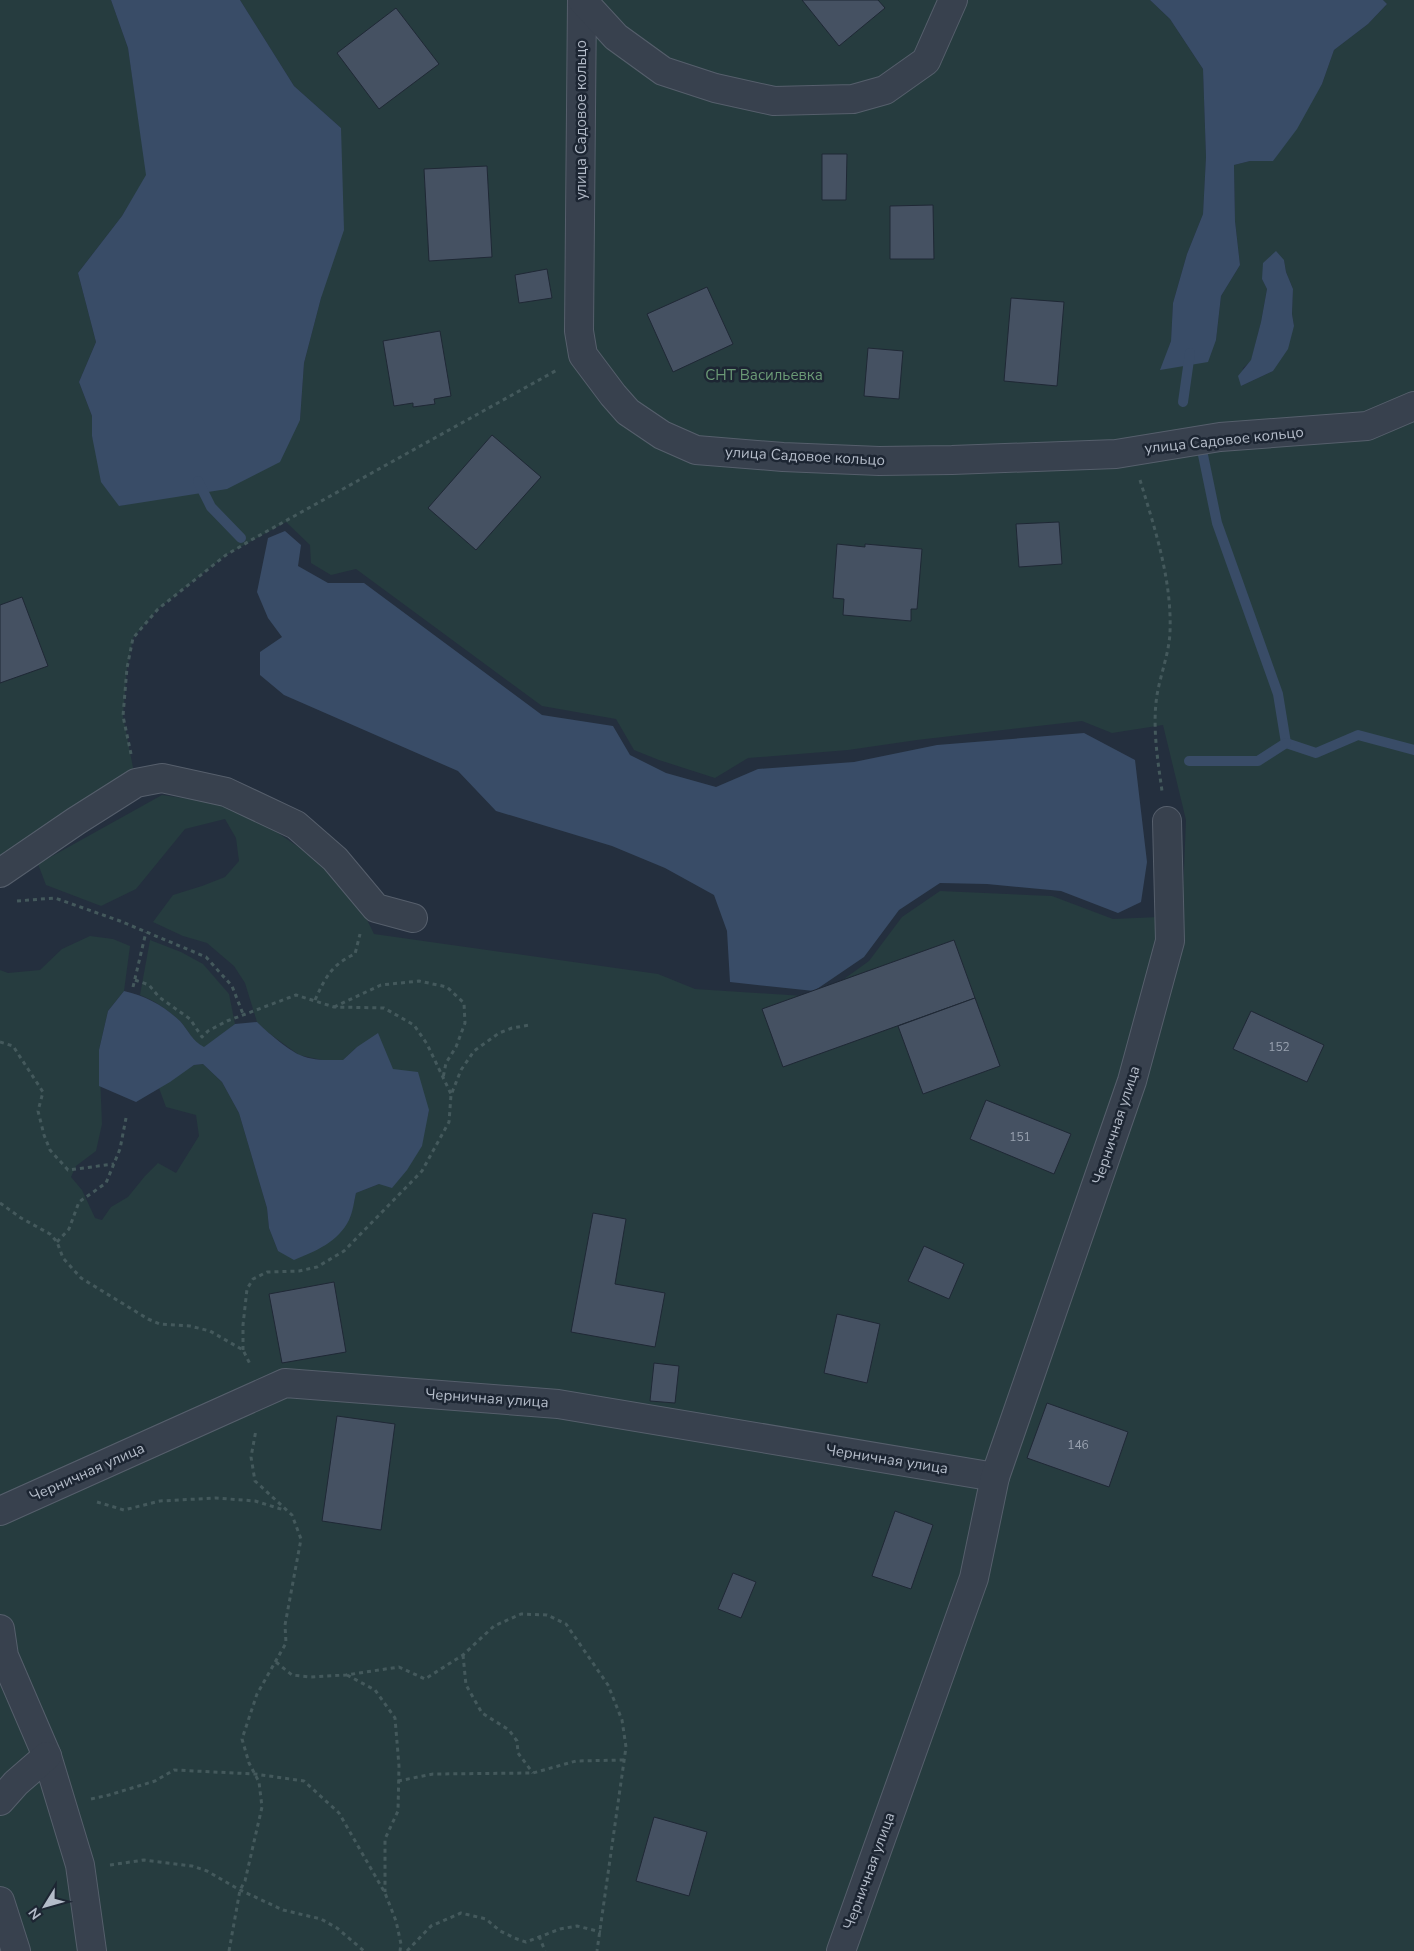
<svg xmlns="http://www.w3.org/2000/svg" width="1414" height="1951" font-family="'Nunito Sans',sans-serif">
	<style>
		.green { fill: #263c3f; fill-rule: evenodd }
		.water { fill: #394c67 }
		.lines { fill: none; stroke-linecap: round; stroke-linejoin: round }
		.stream { stroke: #394c67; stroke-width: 10 }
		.building { fill: #455162; stroke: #1f2835 }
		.street-casing { stroke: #565f6c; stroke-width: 30 }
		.path { stroke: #44595c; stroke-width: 3; stroke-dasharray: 4 4; stroke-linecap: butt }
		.street { stroke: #38414e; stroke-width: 28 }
		.labels { text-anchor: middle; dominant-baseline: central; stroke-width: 5; stroke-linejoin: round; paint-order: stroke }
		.number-label { font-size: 12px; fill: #98a1af }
		.street-label { font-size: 15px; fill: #b4bcc9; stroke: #1d2633 }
		.park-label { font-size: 15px; fill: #6b9a76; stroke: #1d2633 }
	</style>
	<rect width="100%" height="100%" fill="#242f3e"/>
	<!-- green -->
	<g class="green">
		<path d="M0,0H111L128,48L147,175L122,216L78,273L96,342L79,382L92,416V436L119,506L155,499L300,420L304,363L321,298L341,128L294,86L240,0H1150L1170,19L1203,69L1206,157L1203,214L1187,254L1173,303L1171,341L1161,370L1216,340L1221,296L1240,265L1235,221L1234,165L1250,161H1273L1322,84L1334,50L1368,24L1387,4L1383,0H1414V1951H0V970L8,973L40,970L62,949L90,936L113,939L130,946L124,991L108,1011L99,1050L102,1124L96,1151L76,1166L71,1177L82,1190L95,1218L102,1220L111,1207L128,1197L145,1176L158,1163L176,1173L199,1136L196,1115L166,1107L159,1088L194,1065L203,1064L222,1082L239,1113L267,1208L269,1228L278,1251L350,1218L356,1193L379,1184L425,1125L429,1111L393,1069L357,1047L343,1060H322L299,1055L266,1031L257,1022L245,983L234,966L207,943L183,936L153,922L173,895L202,886L225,877L239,861L236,838L225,819L185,829L136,889L101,906L46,885L38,864L162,795L224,804L275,831L348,881L374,934L658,974L695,989L819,997L869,961L902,917L940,891L1052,896L1113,919L1182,916L1186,820L1163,725L1112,733L1082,721L917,740L848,750L748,758L715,778L659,760L634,750L616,719L542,706L356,569L331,575L311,563L310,545L286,522L226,555L158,609L133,638L127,668L123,716L136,783L0,873ZM1284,260L1286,272L1293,289L1292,314L1294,326L1273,371L1241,386L1243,368L1251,361L1261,322L1267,289L1262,279Z"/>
		<path d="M150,940L181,952L203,964L229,994L235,1024L204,1048C192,1041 189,1031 180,1021C169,1011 154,1000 140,995Z"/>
	</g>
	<!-- water -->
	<g class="water">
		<polygon points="111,0 240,0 294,86 341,128 344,230 321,298 304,363 300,420 280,462 227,489 119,506 101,482 92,436 92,416 79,382 96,342 78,273 122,216 146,175 128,48"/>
		<polygon points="1150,0 1383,0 1387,4 1368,24 1334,50 1322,84 1297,129 1273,161 1250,161 1234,165 1235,221 1240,265 1221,296 1216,340 1208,362 1160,370 1171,341 1173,303 1187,254 1203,214 1206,157 1203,69 1170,19"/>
		<polygon points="1276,251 1284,260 1286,272 1293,289 1292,314 1294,326 1288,349 1273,371 1241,386 1238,376 1251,360 1261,322 1267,289 1262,279 1263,263"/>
		<polygon points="285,531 301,545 298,566 328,583 364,583 542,715 613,726 630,755 666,773 716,787 758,769 854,762 937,745 1084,733 1135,760 1147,862 1141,902 1118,913 1061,891 987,884 940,883 899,910 864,957 814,991 730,982 727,931 714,895 665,868 612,846 496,811 458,771 284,695 260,675 260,652 282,637 268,618 257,592 268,538"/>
		<path d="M124,991C146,996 164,1006 180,1021C189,1031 192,1041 204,1047L235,1024L257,1022C266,1031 288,1050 300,1055C313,1061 328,1060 343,1060L357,1047L378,1033L393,1069L418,1072L429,1110L422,1146L407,1170L392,1188L379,1184L356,1193C354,1201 353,1212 349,1220C338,1242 316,1251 294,1260L278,1251L269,1228L267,1208L239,1113L222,1082L203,1064L194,1065L170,1082L136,1102L99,1086V1050L108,1011Z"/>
	</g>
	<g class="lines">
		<!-- stream -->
		<g class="stream">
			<polyline points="1183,402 1190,353"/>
			<polyline points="1203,455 1217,523 1278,694 1286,743"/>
			<polyline points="198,481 211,507 241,538"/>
			<polyline points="1286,743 1316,753 1358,735 1414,750"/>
			<polyline points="1189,761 1258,761 1286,743"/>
		</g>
	</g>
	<!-- building -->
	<g class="building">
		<polygon points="802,0 878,0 885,8 839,46"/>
		<polygon points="396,8 439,64 379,109 337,53"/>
		<polygon points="822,154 847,154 846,200 822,200"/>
		<polygon points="487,166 492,257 429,261 424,169"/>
		<polygon points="933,205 934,259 890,259 890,206"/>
		<polygon points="547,269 552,298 519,303 515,275"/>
		<polygon points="707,287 733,344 673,372 647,314"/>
		<polygon points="1011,298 1064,302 1057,386 1004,381"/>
		<polygon points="440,331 451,396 434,399 435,404 413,407 413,403 394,406 383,341"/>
		<polygon points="868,348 903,351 899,399 864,396"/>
		<polygon points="492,435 541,477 476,550 428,508"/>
		<polygon points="1059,522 1062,564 1019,567 1016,524"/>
		<polygon points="837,544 865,547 865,544 922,549 917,609 911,609 911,621 843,615 844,599 833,598"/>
		<polygon points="22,597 48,666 0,683 0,605"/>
		<polygon points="954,940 975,998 783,1067 762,1009"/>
		<polygon points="975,998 1000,1066 923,1094 898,1026"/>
		<polygon points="1251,1011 1324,1045 1307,1082 1233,1049"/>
		<polygon points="986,1100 1071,1134 1054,1174 970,1139"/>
		<polygon points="593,1213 626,1219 615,1284 665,1293 655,1347 571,1332"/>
		<polygon points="924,1246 964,1264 949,1299 908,1281"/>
		<polygon points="334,1282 346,1352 282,1363 269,1294"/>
		<polygon points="837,1314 880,1324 867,1383 824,1373"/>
		<polygon points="654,1363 679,1366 675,1403 650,1401"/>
		<polygon points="1047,1403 1128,1432 1109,1487 1027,1458"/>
		<polygon points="337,1416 395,1424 381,1530 322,1521"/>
		<polygon points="895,1511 933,1525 911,1589 872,1576"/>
		<polygon points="733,1573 756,1582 741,1618 718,1609"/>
		<polygon points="654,1817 707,1832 689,1896 636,1881"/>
	</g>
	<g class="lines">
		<!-- street casing -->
		<g class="street-casing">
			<g id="street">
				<polyline points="582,0 579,331 583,355 613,395 628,412 662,435 696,450 783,457 879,461 952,460 1116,454 1220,437 1367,426 1414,406"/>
				<polyline points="582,0 616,37 663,71 715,88 774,101 853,99 885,90 926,61 953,0"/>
				<polyline points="0,873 76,821 136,783 162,778 226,792 296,825 335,859 376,908 413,918"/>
				<polyline points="0,1511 285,1383 558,1404 995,1477"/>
				<polyline points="0,1629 4,1656 47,1756 80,1865 92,1951"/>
				<polyline points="0,1801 16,1783 47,1756"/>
				<polyline points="0,1901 16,1951"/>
				<polyline points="841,1951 974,1578 995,1477 1132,1081 1170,941 1167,821"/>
			</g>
		</g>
		<!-- path -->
		<g class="path">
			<path d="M1140,480C1155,529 1172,580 1170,632C1169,656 1158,680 1156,703C1153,732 1158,762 1162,791"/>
			<polyline points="131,754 123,716 127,668 133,638 158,609 226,555 253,539 557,370"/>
			<polyline points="17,901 55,898 120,921 206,957 232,986 243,1014"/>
			<polyline points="135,980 149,985 159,997 190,1019 202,1037 208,1031 227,1021 296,995 334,1007 384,1008 414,1025 427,1044 451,1094"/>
			<polyline points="133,987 146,932"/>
			<path d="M315,1000C325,978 332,964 355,954L360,934"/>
			<polyline points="334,1007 381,985 419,981 447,987 464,1003 465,1023 456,1047 446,1063 443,1078"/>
			<polyline points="0,1042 13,1046 43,1092 38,1111 44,1135 50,1150 68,1170 114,1164"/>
			<polyline points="0,1203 21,1218 50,1234 57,1242 63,1258 81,1278 148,1319 160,1324 190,1326 210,1331 243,1350 251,1366"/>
			<polyline points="57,1242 69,1229 79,1202 106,1183 120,1149 126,1118"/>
			<polyline points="243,1350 243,1325 247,1289 253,1279 267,1272 299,1271 317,1267 344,1251 422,1171 449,1122 451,1095 461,1070 474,1051 499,1033 512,1028 530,1025"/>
			<polyline points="97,1502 124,1510 160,1501 216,1498 255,1501 284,1510"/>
			<polyline points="463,1655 466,1685 482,1713 509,1730 517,1741 518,1753 533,1773"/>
			<polyline points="276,1662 292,1675 310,1677 346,1675 399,1667 425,1679 463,1655 494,1626 521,1614 547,1615 566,1624 608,1685 622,1720 626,1747 597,1951"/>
			<polyline points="347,1675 375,1690 395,1718 399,1766 398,1811 385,1839 385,1892"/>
			<polyline points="398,1781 433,1774 533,1773 576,1761 624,1760"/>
			<polyline points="91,1799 109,1795 155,1781 174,1770 255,1774 304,1781 339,1813 385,1893 396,1921 401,1944 400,1951"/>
			<polyline points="110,1865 144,1860 192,1866 207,1871 240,1890 283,1910 321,1919 337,1928 364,1951"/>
			<polyline points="539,1936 545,1951"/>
			<polyline points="229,1951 240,1890 245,1881 262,1807 259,1782 249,1763 242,1739 257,1694 286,1643 285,1625 301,1539 292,1515 255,1481 251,1457 256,1430"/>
			<polyline points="407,1951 431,1926 461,1913 486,1919 500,1931 517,1939 526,1942 560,1929 577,1926 601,1932"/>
		</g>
		<!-- street -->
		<use href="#street" class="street"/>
	</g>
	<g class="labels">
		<!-- number labels -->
		<g class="number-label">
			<text x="1279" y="1047">152</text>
			<text x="1020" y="1137">151</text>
			<text x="1078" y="1445">146</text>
		</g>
		<!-- street labels -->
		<g class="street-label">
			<text transform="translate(581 120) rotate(-90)">улица Садовое кольцо</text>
			<text transform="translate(1224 440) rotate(-6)">улица Садовое кольцо</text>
			<text transform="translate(805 456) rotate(3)">улица Садовое кольцо</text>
			<text transform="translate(1116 1125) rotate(-72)">Черничная улица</text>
			<text transform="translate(487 1398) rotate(4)">Черничная улица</text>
			<text transform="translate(887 1459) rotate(9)">Черничная улица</text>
			<text transform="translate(87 1472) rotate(-24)">Черничная улица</text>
			<text transform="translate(869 1871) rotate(-70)">Черничная улица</text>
		</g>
		<!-- park labels -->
		<g class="park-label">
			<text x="764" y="375">СНТ Васильевка</text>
		</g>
	</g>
	<!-- north arrow -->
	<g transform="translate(45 1906) rotate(233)" stroke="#1d2633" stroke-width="4" paint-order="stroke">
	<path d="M0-4L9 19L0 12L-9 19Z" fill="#b4bcc9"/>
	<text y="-8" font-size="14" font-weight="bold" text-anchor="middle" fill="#b4bcc9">N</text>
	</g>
</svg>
